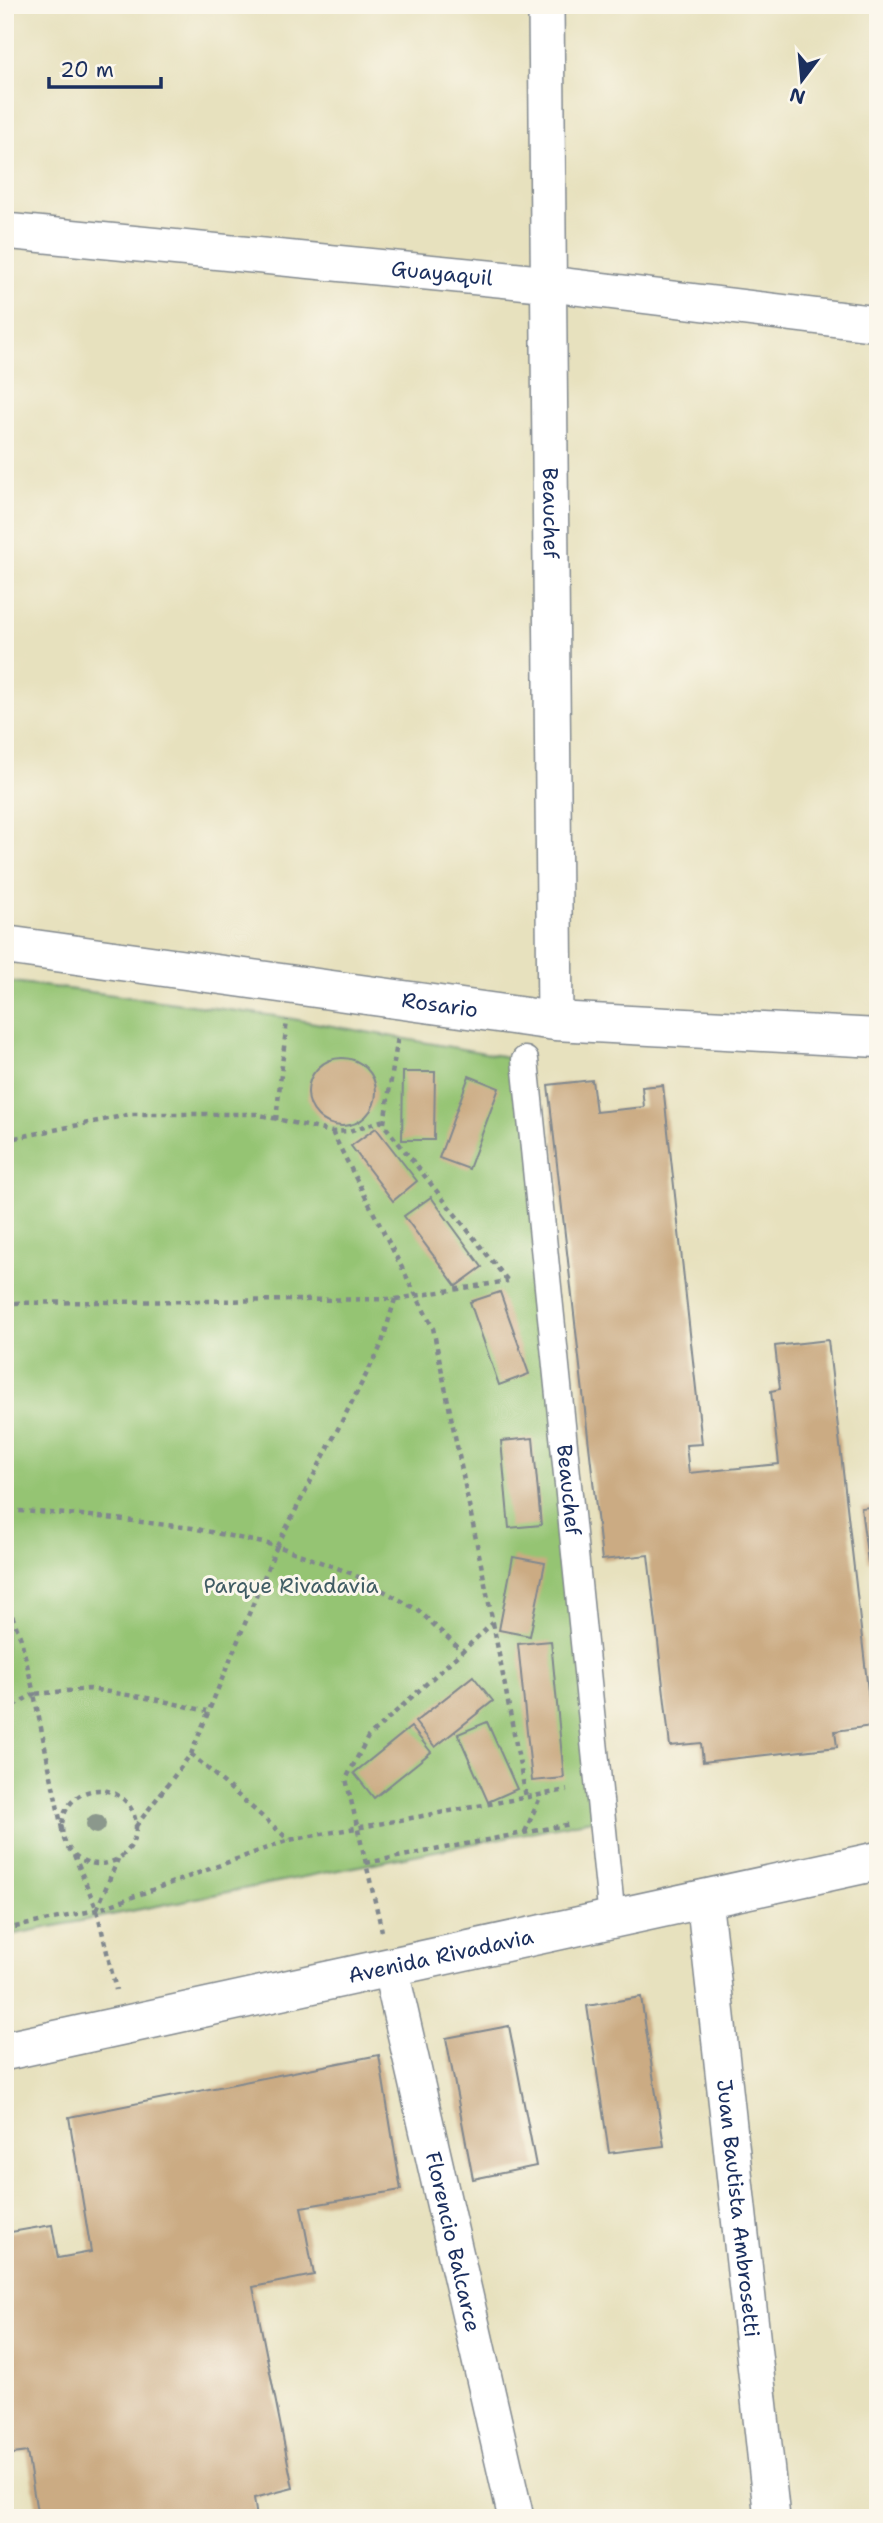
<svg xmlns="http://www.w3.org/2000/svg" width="883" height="2523" font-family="'Shantell Sans',sans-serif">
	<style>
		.green { fill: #95c473; stroke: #587a68; stroke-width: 2 }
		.building { fill: #cbab83 }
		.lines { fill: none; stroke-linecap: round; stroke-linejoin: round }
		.pedestrian-casing { stroke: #81888e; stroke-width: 29 }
		.minor-casing { stroke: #81888e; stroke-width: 38 }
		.tertiary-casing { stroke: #81888e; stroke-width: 41 }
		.primary-casing { stroke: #81888e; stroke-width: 41 }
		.path { stroke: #81888e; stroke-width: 4.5; stroke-dasharray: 5 5; stroke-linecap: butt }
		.pedestrian { stroke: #fff; stroke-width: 26 }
		.minor { stroke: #fff; stroke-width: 35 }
		.tertiary { stroke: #fff; stroke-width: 38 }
		.primary { stroke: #fff; stroke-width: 38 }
		.tree { fill: #8b988c }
		.labels { text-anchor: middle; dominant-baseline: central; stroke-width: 6; stroke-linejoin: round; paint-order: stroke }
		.street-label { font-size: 21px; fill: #1b2f5e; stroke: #fbf7ec }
		.park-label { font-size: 21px; fill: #405c64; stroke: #fbf7ec }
	</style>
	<rect width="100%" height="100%" fill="#fbf7ec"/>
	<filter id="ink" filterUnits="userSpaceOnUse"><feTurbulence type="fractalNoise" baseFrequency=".0143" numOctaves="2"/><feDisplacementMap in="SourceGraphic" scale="14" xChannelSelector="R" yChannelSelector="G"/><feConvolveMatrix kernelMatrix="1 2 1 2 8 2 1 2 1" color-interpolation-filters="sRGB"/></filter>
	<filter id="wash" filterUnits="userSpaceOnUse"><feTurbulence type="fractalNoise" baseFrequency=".00686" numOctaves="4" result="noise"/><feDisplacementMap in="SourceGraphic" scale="28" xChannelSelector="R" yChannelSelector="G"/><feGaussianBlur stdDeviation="1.57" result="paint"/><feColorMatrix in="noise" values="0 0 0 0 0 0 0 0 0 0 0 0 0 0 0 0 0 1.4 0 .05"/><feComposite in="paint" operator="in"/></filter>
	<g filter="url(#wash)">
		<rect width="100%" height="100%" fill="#e7e1be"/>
		<!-- green -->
		<polygon class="green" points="5,981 276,1016 525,1060 602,1818 5,1936"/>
		<g id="blocks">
			<!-- building -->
			<g class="building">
				<circle cx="342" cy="1092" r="34"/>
				<polygon points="403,1072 435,1072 434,1140 402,1140"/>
				<polygon points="469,1076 499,1088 469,1169 439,1158"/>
				<polygon points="592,1080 596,1112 644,1107 642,1087 663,1085 702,1444 686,1445 689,1473 779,1464 771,1391 780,1389 775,1346 828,1340 872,1726 835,1731 837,1747 703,1762 701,1743 670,1746 648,1555 602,1560 548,1085"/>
				<polygon points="376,1128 417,1181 393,1201 351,1146"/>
				<polygon points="431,1197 482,1267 456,1286 404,1216"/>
				<polygon points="500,1292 529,1374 499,1385 470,1302"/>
				<polygon points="533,1438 541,1525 509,1528 501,1441"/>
				<polygon points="878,1506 878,1561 868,1562 861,1508"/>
				<polygon points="513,1557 545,1563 530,1636 499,1630"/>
				<polygon points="551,1641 564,1778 532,1781 518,1644"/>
				<polygon points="473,1676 493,1701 435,1747 415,1722"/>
				<polygon points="487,1722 517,1789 488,1802 458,1734"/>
				<polygon points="411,1727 431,1752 374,1798 354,1773"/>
				<polygon points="641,1997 664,2146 609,2153 587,2006"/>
				<polygon points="509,2026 536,2166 473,2179 446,2038"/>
				<polygon points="379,2055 401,2190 301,2207 314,2275 253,2287 293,2488 254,2498 257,2518 158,2518 158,2515 147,2518 38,2518 27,2452 5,2455 5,2233 52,2225 58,2258 91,2252 69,2117"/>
			</g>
		</g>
	</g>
	<g filter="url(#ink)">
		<use href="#blocks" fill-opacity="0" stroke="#81888e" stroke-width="2"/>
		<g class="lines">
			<!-- pedestrian casing -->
			<g class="pedestrian-casing">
				<g id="pedestrian">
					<path id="s1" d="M525,1060L612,1919"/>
				</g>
			</g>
			<!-- minor casing -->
			<g class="minor-casing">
				<g id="minor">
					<path id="s2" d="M546,5L555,1021"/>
					<path id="s3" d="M5,231L550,284L878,324"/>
					<path id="s4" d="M704,1898L772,2518"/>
					<path id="s5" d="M390,1967L516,2518"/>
				</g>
			</g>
			<!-- tertiary casing -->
			<g class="tertiary-casing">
				<g id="tertiary">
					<path id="s6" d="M5,945L555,1021L878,1038"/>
				</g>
			</g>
			<!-- primary casing -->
			<g class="primary-casing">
				<g id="primary">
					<path id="s7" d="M5,2051L878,1861"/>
				</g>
			</g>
			<!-- path -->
			<g class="path">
				<polyline points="276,1120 287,1020"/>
				<polyline points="384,1123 398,1037"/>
				<polyline points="332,1132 433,1328 493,1623 368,1737 346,1779 382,1931"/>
				<polyline points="5,1140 132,1114 256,1114 332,1132 349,1131 381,1121 508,1281"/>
				<polyline points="396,1299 508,1281"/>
				<polyline points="5,1303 395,1299 381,1346 277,1546 192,1528 82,1515 5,1510"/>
				<polyline points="5,1597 21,1639 34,1694 5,1710"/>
				<polyline points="493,1623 526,1797"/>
				<polyline points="191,1754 289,1840"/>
				<circle cx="99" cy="1827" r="37"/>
				<polyline points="136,1826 191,1754 277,1546 353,1574 418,1610 462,1651"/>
				<polyline points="62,1829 34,1694 89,1689 154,1699 207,1711"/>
				<polyline points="525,1832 541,1795"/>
				<polyline points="74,1855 97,1910 116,1990"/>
				<polyline points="366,1863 571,1824"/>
				<polyline points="97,1909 118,1859"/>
				<polyline points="5,1929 97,1910 289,1840 567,1790"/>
			</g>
			<!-- pedestrian -->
			<use href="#pedestrian" class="pedestrian"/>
			<!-- minor -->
			<use href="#minor" class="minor"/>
			<!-- tertiary -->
			<use href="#tertiary" class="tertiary"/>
			<!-- primary -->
			<use href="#primary" class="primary"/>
		</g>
		<!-- trees -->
		<circle class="tree" cx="96" cy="1824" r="10"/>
	</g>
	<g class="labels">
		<!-- street labels -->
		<g class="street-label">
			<text stroke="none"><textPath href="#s3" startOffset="439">Guayaquil</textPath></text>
			<text stroke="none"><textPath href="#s2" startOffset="508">Beauchef</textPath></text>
			<text stroke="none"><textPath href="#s6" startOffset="439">Rosario</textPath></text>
			<text stroke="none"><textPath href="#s1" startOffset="432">Beauchef</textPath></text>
			<text stroke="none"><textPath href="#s7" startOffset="446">Avenida Rivadavia</textPath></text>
			<text stroke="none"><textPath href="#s4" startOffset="312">Juan Bautista Ambrosetti</textPath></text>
			<text stroke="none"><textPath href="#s5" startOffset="282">Florencio Balcarce</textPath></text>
		</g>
		<!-- park labels -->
		<g class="park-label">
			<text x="291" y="1586">Parque Rivadavia</text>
		</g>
	</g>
	<!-- margin -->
	<rect width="883" height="2523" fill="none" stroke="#fbf7ec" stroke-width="28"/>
	<!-- north arrow -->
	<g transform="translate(802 80) rotate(196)" stroke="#fbf7ec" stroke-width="5" paint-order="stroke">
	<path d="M0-5L12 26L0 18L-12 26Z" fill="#1b2f5e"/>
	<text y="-10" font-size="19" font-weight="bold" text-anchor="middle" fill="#1b2f5e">N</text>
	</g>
	<!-- scale -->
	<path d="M49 77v10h112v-10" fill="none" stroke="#1b2f5e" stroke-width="3.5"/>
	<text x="60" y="77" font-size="21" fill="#1b2f5e" stroke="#fbf7ec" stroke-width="5" paint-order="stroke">20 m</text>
</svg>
